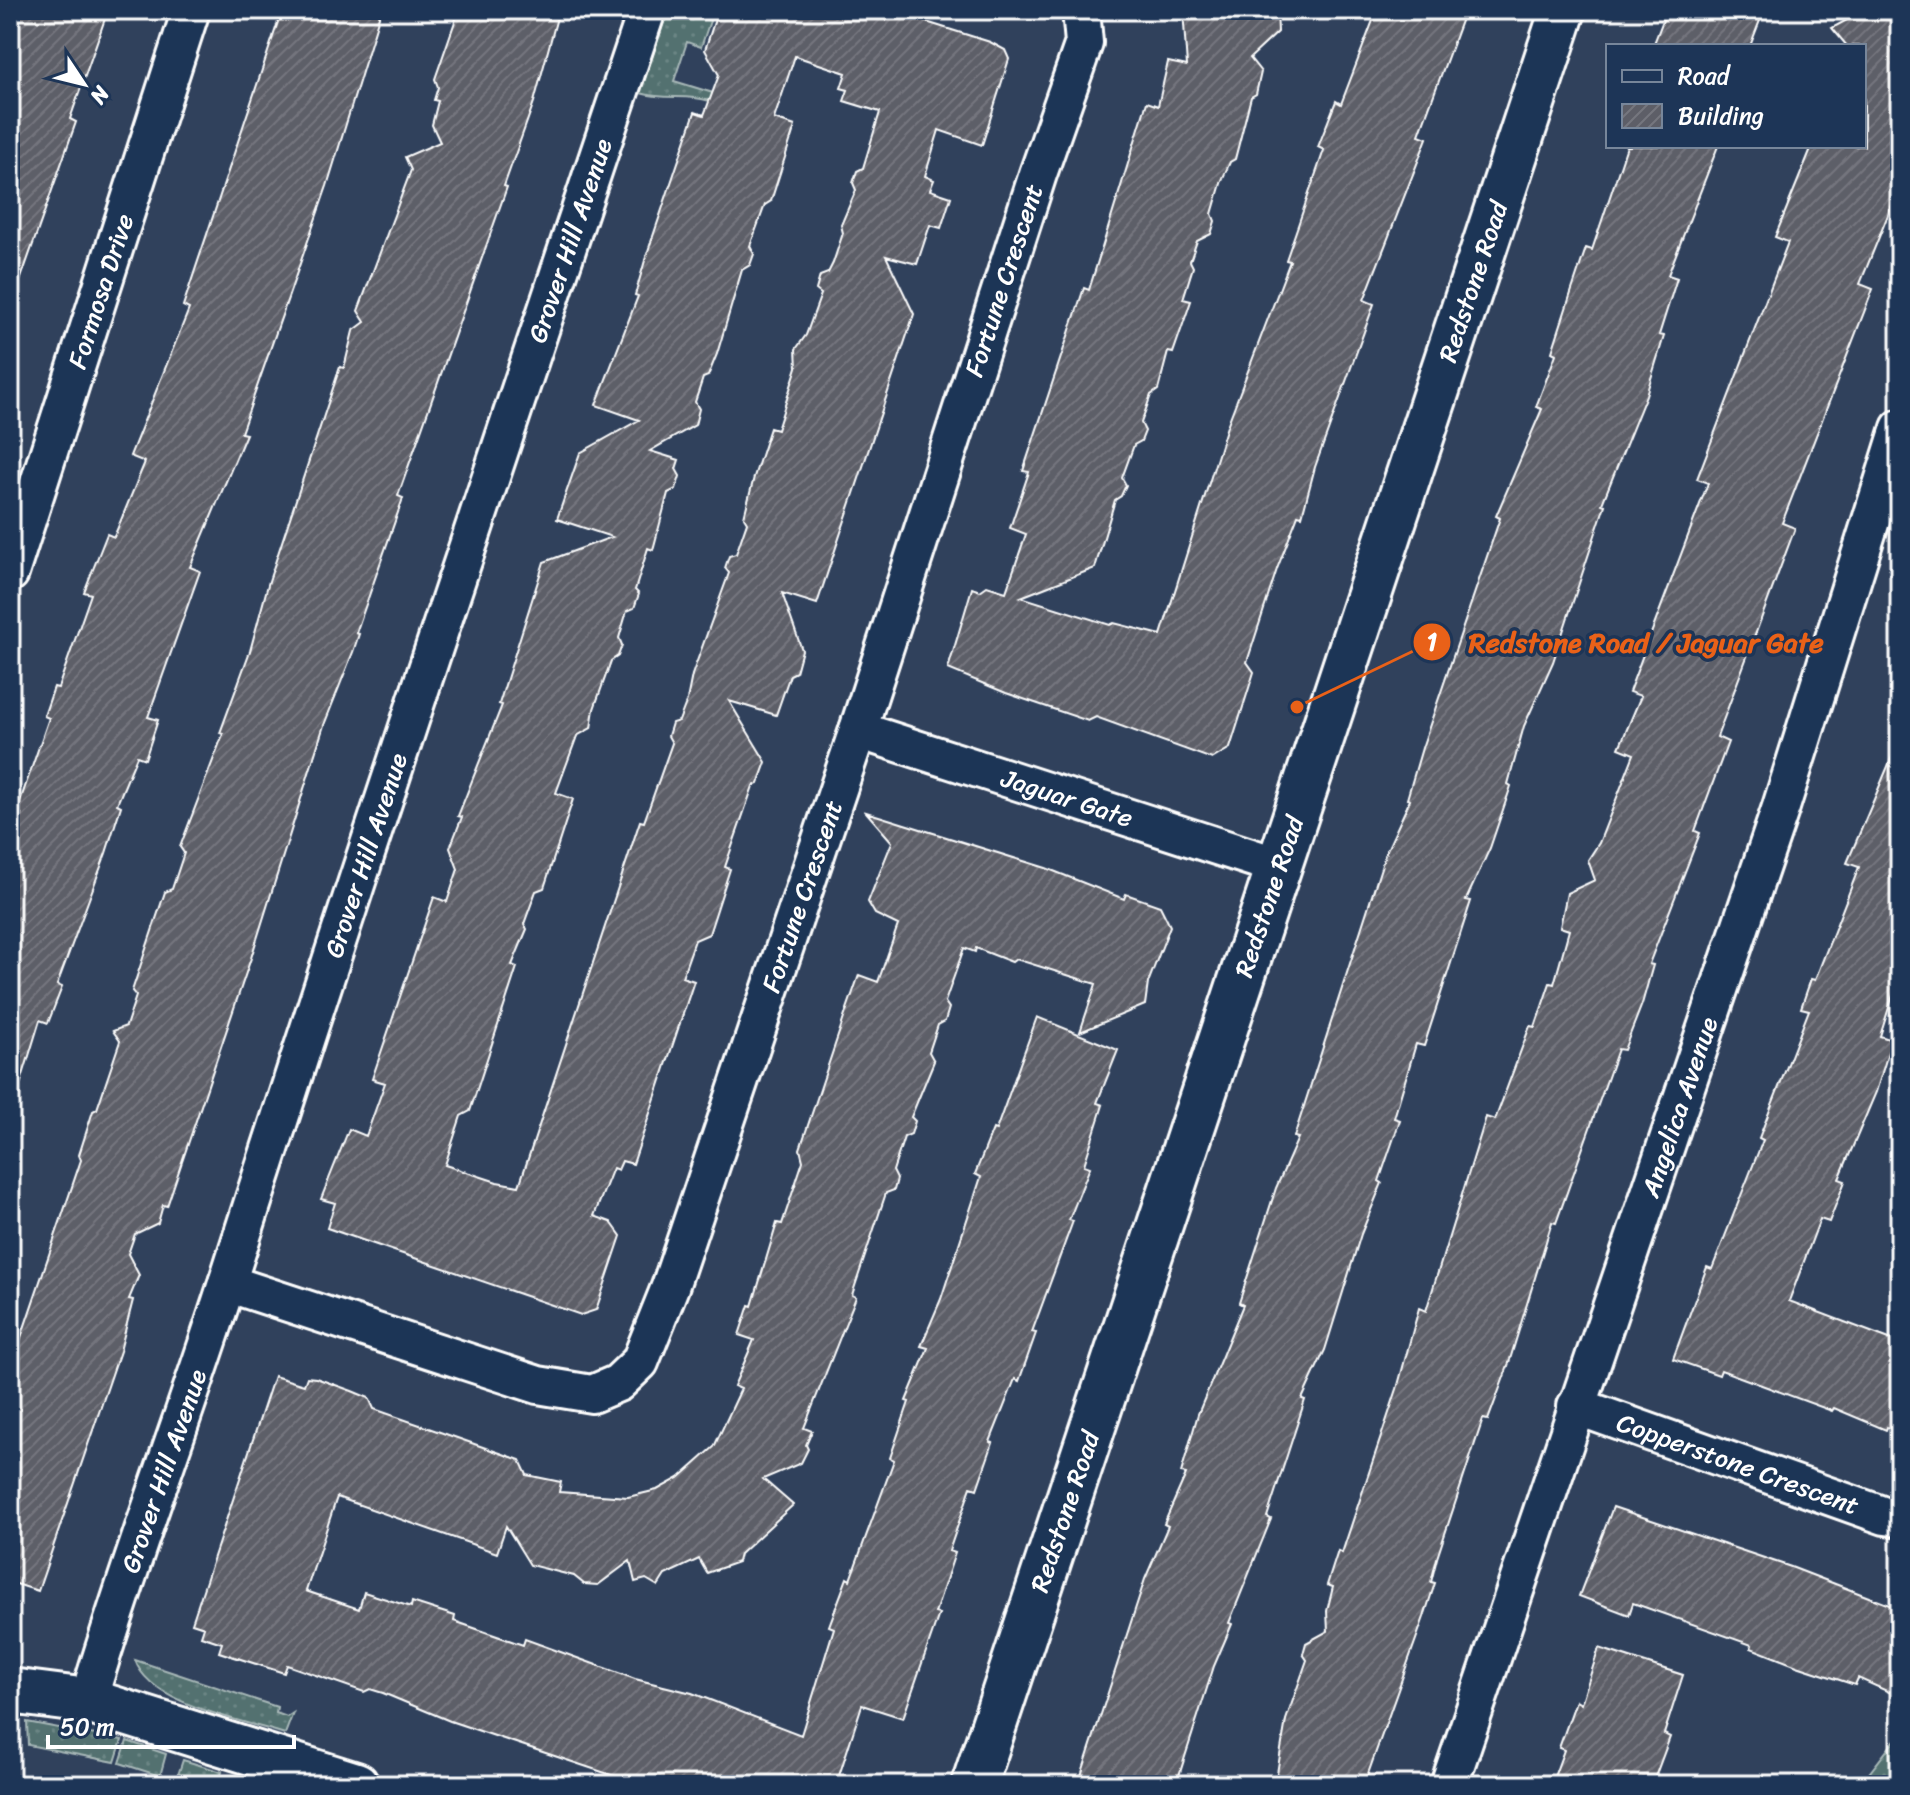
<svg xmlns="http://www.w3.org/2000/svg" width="1910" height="1795" font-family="Sriracha,sans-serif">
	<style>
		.grass { fill: url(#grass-dots); stroke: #a8b8b8; stroke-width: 2 }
		.building { fill: url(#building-hatch); stroke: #fff; stroke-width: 2; fill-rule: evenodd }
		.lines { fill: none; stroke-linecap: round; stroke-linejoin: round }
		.minor-casing { stroke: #fff; stroke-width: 42 }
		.tertiary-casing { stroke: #fff; stroke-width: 50 }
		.minor { stroke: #1d3557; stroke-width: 36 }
		.tertiary { stroke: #1d3557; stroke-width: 44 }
		.labels { text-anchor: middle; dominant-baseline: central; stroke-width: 7; stroke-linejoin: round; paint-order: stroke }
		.street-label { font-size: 26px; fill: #fff; stroke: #1d3557 }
		.leader { fill: none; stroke: #e96118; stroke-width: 3 }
		.callout-dot { fill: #e96118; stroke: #1d3557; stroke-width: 3 }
		.mark-label { font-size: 24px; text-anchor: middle; font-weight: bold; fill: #fff }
		.callout-label { font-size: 28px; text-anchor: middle; font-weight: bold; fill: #e96118; stroke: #1d3557; stroke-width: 7; stroke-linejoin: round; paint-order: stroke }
	</style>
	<defs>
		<pattern id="grass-dots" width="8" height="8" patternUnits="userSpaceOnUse" patternTransform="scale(2)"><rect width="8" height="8" fill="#527170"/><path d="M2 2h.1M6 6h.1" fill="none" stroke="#6c8685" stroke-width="1.8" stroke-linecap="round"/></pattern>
		<pattern id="building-hatch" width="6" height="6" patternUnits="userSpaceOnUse" patternTransform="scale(2)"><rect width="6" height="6" fill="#5d5e67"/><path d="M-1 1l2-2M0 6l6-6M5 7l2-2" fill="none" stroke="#75767e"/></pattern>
	</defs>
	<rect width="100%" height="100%" fill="#30415c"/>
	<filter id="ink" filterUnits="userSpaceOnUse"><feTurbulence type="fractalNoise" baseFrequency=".0125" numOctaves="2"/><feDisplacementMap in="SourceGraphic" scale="16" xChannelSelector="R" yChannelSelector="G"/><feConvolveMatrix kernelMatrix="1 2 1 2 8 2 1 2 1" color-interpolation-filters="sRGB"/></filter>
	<g filter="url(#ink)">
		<!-- grass -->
		<g class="grass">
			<path d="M668,10H710L712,15L701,47L687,42L674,81L713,93L710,101C684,93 668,101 640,93Z"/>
			<path d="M135,1660L277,1707L276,1713L287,1717L293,1713L285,1734C243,1720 150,1705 135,1660Z"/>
			<polygon points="27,1722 122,1740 115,1762 28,1745"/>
			<polygon points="1900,1734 1900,1785 1860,1785 1895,1740"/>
			<polygon points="127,1741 166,1754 160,1776 120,1763"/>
			<polygon points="183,1760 222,1772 218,1785 176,1781"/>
		</g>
		<!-- building -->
		<g class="building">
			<polygon points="10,10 108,10 70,119 76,122 13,301"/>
			<polygon points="282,10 381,10 327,186 241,433 246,434 190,567 200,571 148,717 158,720 145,759 137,756 117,804 121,806 106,853 57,985 62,987 48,1023 40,1020 16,1098 10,1097 10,844 21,814 16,813 49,718 44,716 54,687 58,688 91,594 84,592 107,534 114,537 145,462 130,456 189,309 183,306"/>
			<polygon points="459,10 559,10 534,102 504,186 507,187 398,496 403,498 356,633 359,634 353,652 324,725 251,958 167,1206 163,1205 158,1223 135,1234 128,1254 139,1275 129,1299 133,1300 120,1351 38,1591 10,1582 10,1370 81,1160 79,1155 93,1111 97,1109 120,1041 113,1031 126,1026 136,996 132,991 165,892 172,889 184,853 180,847 223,734 220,733 250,651 269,581 340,367 344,368 353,331 365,322 358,311 411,170 405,157 440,142 432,125 438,101 434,100 438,87 435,79"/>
			<path d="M718,10H888L990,42L1005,50L1009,59L982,145L939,130L925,176L934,180L930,190L951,197L941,228L930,225L917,264L886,256L914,314L817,604L782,593L802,650L796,672L790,675L776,715L729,701L766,762L758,784L753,786L725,867L730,869L709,934L695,940L682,977L694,981L633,1164L622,1161L618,1170L613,1168L594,1216L611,1222L621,1236L596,1310L581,1315L327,1228L335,1203L321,1199L349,1129L366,1136L385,1083L372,1079L434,897L447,902L458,869L450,848L462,817L458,816L502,705L499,704L544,562L612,537L557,519L580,453L639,420L596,405L638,296L635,295L646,257L695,112L704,115L719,75L705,50ZM795,56L846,73L841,88L848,90L844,101L880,112L863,168L857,171L853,183L856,190L841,225L843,233L833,263L828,273L820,276L816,290L821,294L806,335L796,349L797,367L777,430L770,428L754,477L744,517L747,522L736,554L729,556L725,568L729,573L692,675L687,700L679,721L672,723L668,736L672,743L644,822L640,821L519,1186L497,1182L445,1165L461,1116L470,1111L517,967L512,965L527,929L524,924L536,891L544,888L573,799L556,793L577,736L591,728L594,709L611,661L618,656L622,645L619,638L627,611L634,608L639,594L635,590L648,548L653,550L668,493L676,489L680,476L676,469L679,460L650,451L695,425L699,409L695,402L703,378L708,376L717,354L742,270L750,265L754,254L750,246L765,205L771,201L795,126L774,119Z"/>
			<polygon points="1183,10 1277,10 1278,32 1250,58 1261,72 1256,94 1251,97 1235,159 1230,162 1222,180 1212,214 1215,221 1211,234 1197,241 1190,261 1193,267 1183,299 1191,301 1173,353 1168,352 1158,390 1151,395 1141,423 1145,431 1141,441 1134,445 1122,478 1126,485 1121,496 1115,500 1095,568 1021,597 1110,625 1114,623 1161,635 1227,426 1290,261 1286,260 1324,150 1318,147 1336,101 1341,104 1377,10 1465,10 1419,135 1427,138 1364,300 1374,304 1315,467 1302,516 1298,515 1277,569 1247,662 1254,672 1230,748 1212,759 1096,717 1088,721 1006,693 948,669 972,588 980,591 987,586 1006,592 1026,534 1010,528 1029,472 1023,471 1084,288 1089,290 1147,102 1158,106 1168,62 1187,66"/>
			<polygon points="1667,10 1764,10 1750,46 1653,46"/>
			<polygon points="1859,10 1900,10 1900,185 1860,284 1873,289 1782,523 1795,528 1717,737 1728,742 1695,831 1700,833 1649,964 1653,965 1642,1004 1624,1050 1618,1049 1556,1223 1552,1222 1508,1366 1488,1420 1483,1419 1437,1558 1431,1582 1435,1583 1424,1617 1364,1785 1275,1785 1286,1720 1307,1660 1303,1654 1306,1643 1328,1631 1327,1611 1333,1587 1327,1585 1338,1551 1342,1553 1397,1389 1419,1308 1426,1311 1486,1117 1495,1120 1530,1026 1535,1027 1550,983 1554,984 1569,930 1560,927 1567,893 1595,880 1588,860 1599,843 1634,754 1619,748 1641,696 1629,692 1708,483 1697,479 1788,242 1775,237 1812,146 1864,146 1864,46 1847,46 1832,28 1858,14"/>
			<polygon points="1627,146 1718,146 1668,275 1677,278 1659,335 1664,336 1646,395 1602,504 1605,505 1553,662 1524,726 1508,784 1511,786 1490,848 1466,900 1471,901 1424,1046 1416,1044 1394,1118 1400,1120 1379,1181 1382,1183 1361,1234 1325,1350 1302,1399 1305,1400 1267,1517 1271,1519 1229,1623 1232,1624 1214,1666 1176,1785 1078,1785 1145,1579 1168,1526 1164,1524 1186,1474 1181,1473 1198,1414 1243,1305 1239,1303 1276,1188 1298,1138 1294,1137 1386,852 1410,800 1407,799 1422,748 1500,518 1496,516 1542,409 1536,407 1556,354 1552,352 1570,296 1586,248 1592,250"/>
			<polygon points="1900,738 1900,973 1880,1036 1892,1040 1876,1092 1839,1179 1845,1181 1829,1222 1820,1219 1789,1301 1900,1343 1900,1432 1887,1427 1886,1430 1834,1408 1832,1411 1721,1370 1719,1375 1673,1359 1707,1267 1712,1269 1763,1140 1759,1138 1809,1010 1801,1008 1811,979 1815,980 1859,867 1847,863"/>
			<polygon points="866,812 1046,868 1124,899 1126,894 1160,906 1170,926 1148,983 1145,1005 1080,1032 1096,984 1016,959 1012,962 976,948 975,952 964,948 945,1002 949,1008 945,1021 938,1025 929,1052 934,1061 911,1117 915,1121 911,1134 904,1137 893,1171 897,1179 894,1190 886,1193 852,1295 856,1297 804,1428 812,1431 806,1445 808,1449 801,1463 763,1479 793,1505 740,1554 738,1562 707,1573 699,1559 665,1575 658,1586 646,1579 635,1582 630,1561 598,1585 584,1584 574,1576 530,1565 506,1526 497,1553 337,1497 306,1591 359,1609 364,1592 411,1607 412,1602 455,1616 454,1621 523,1645 525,1639 635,1679 692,1693 801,1735 834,1628 829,1626 847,1578 850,1580 894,1460 890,1458 909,1402 906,1401 928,1348 921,1346 941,1299 981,1177 975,1174 993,1129 996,1130 1037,1017 1118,1050 1097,1103 1103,1105 1084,1165 1090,1167 1069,1220 1073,1221 1032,1332 1036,1333 1019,1381 1015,1379 990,1442 993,1443 977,1489 971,1487 949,1551 955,1553 935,1613 939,1614 903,1718 862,1705 836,1785 641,1785 450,1721 383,1693 370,1689 364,1692 287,1665 284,1673 219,1652 222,1643 201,1636 204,1627 192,1623 274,1376 304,1385 307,1377 316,1378 352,1391 369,1398 374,1409 520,1460 527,1475 561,1482 559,1492 628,1497 657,1490 679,1478 714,1447 741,1389 734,1386 754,1340 739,1335 749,1305 752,1306 777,1223 782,1224 803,1161 800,1149 846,1012 859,975 878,982 898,925 875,914 868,902 892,842"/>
			<polygon points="1613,1507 1791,1567 1900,1609 1900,1697 1858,1678 1855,1685 1797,1666 1751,1648 1752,1645 1633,1603 1629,1615 1579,1596"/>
			<polygon points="1599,1648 1683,1675 1664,1734 1670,1737 1652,1785 1551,1785 1564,1750 1559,1748 1576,1701 1581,1704"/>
		</g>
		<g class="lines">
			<!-- minor casing -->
			<g class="minor-casing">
				<g id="minor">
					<path id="s1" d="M10,573L191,10"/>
					<path id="s2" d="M858,730L1278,866"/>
					<path id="s3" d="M227,1283L538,1385L592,1394L618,1383L640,1362L670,1287L858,730L1038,174L1084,43L1081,10"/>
					<path id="s4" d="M1576,1406L1885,1516L1900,1518"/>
					<path id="s5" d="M88,1701C130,1558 184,1419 229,1277C364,853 506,432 647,10"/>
					<path id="s6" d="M1449,1785L1781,807L1900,428"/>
				</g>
			</g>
			<!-- tertiary casing -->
			<g class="tertiary-casing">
				<g id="tertiary">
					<polyline points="10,1691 88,1701 356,1785"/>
					<path id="s7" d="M974,1785L1563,10"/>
				</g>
			</g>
			<!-- minor -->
			<use href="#minor" class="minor"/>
			<!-- tertiary -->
			<use href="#tertiary" class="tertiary"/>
		</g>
	</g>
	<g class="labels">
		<!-- street labels -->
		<g class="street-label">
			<text stroke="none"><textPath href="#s5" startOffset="1538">Grover Hill Avenue</textPath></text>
			<text stroke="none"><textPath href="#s3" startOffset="1582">Fortune Crescent</textPath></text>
			<text stroke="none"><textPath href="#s7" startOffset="1584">Redstone Road</textPath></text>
			<text stroke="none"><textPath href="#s1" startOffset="296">Formosa Drive</textPath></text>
			<text stroke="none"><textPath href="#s2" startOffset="220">Jaguar Gate</textPath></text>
			<text stroke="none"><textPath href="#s5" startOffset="890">Grover Hill Avenue</textPath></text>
			<text stroke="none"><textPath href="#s3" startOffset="934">Fortune Crescent</textPath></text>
			<text stroke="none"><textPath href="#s7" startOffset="936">Redstone Road</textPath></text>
			<text stroke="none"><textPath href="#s6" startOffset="716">Angelica Avenue</textPath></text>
			<text stroke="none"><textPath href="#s4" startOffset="172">Copperstone Crescent</textPath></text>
			<text stroke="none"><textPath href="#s5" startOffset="242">Grover Hill Avenue</textPath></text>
			<text stroke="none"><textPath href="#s7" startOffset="288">Redstone Road</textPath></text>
		</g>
	</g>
	<!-- callouts -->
	<path class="leader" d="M1297 707L1432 642"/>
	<g class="callout-dot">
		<circle cx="1297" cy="707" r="8"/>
		<circle cx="1432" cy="642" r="20"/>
	</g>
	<g class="mark-label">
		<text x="1432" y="650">1</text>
	</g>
	<g class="callout-label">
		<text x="1646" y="652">Redstone Road / Jaguar Gate</text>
	</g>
	<!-- margin -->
	<rect width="1910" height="1795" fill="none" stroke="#1d3557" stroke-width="40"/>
	<rect x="20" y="20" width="1870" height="1755" fill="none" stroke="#fff" stroke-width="3" filter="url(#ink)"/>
	<!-- legend -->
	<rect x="1606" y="44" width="260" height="104" fill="#1d3557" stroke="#77869a" stroke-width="2"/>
	<rect x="1622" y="70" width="40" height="12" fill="#1d3557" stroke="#77869a" stroke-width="2"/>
	<text x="1678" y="84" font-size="24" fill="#ffffff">Road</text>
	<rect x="1622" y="104" width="40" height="24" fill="url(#building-hatch)" stroke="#77869a" stroke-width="2"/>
	<text x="1678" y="124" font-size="24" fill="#ffffff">Building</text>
	<!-- north arrow -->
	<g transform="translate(84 84) rotate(125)" stroke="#1d3557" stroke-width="6" paint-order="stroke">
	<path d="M0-6L14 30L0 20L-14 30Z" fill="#ffffff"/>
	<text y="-12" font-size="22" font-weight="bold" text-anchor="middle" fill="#ffffff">N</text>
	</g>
	<!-- scale -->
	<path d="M48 1735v12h246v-12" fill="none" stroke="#ffffff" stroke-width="4"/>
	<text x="60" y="1735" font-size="24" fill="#ffffff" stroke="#1d3557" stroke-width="6" paint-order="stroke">50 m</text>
</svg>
